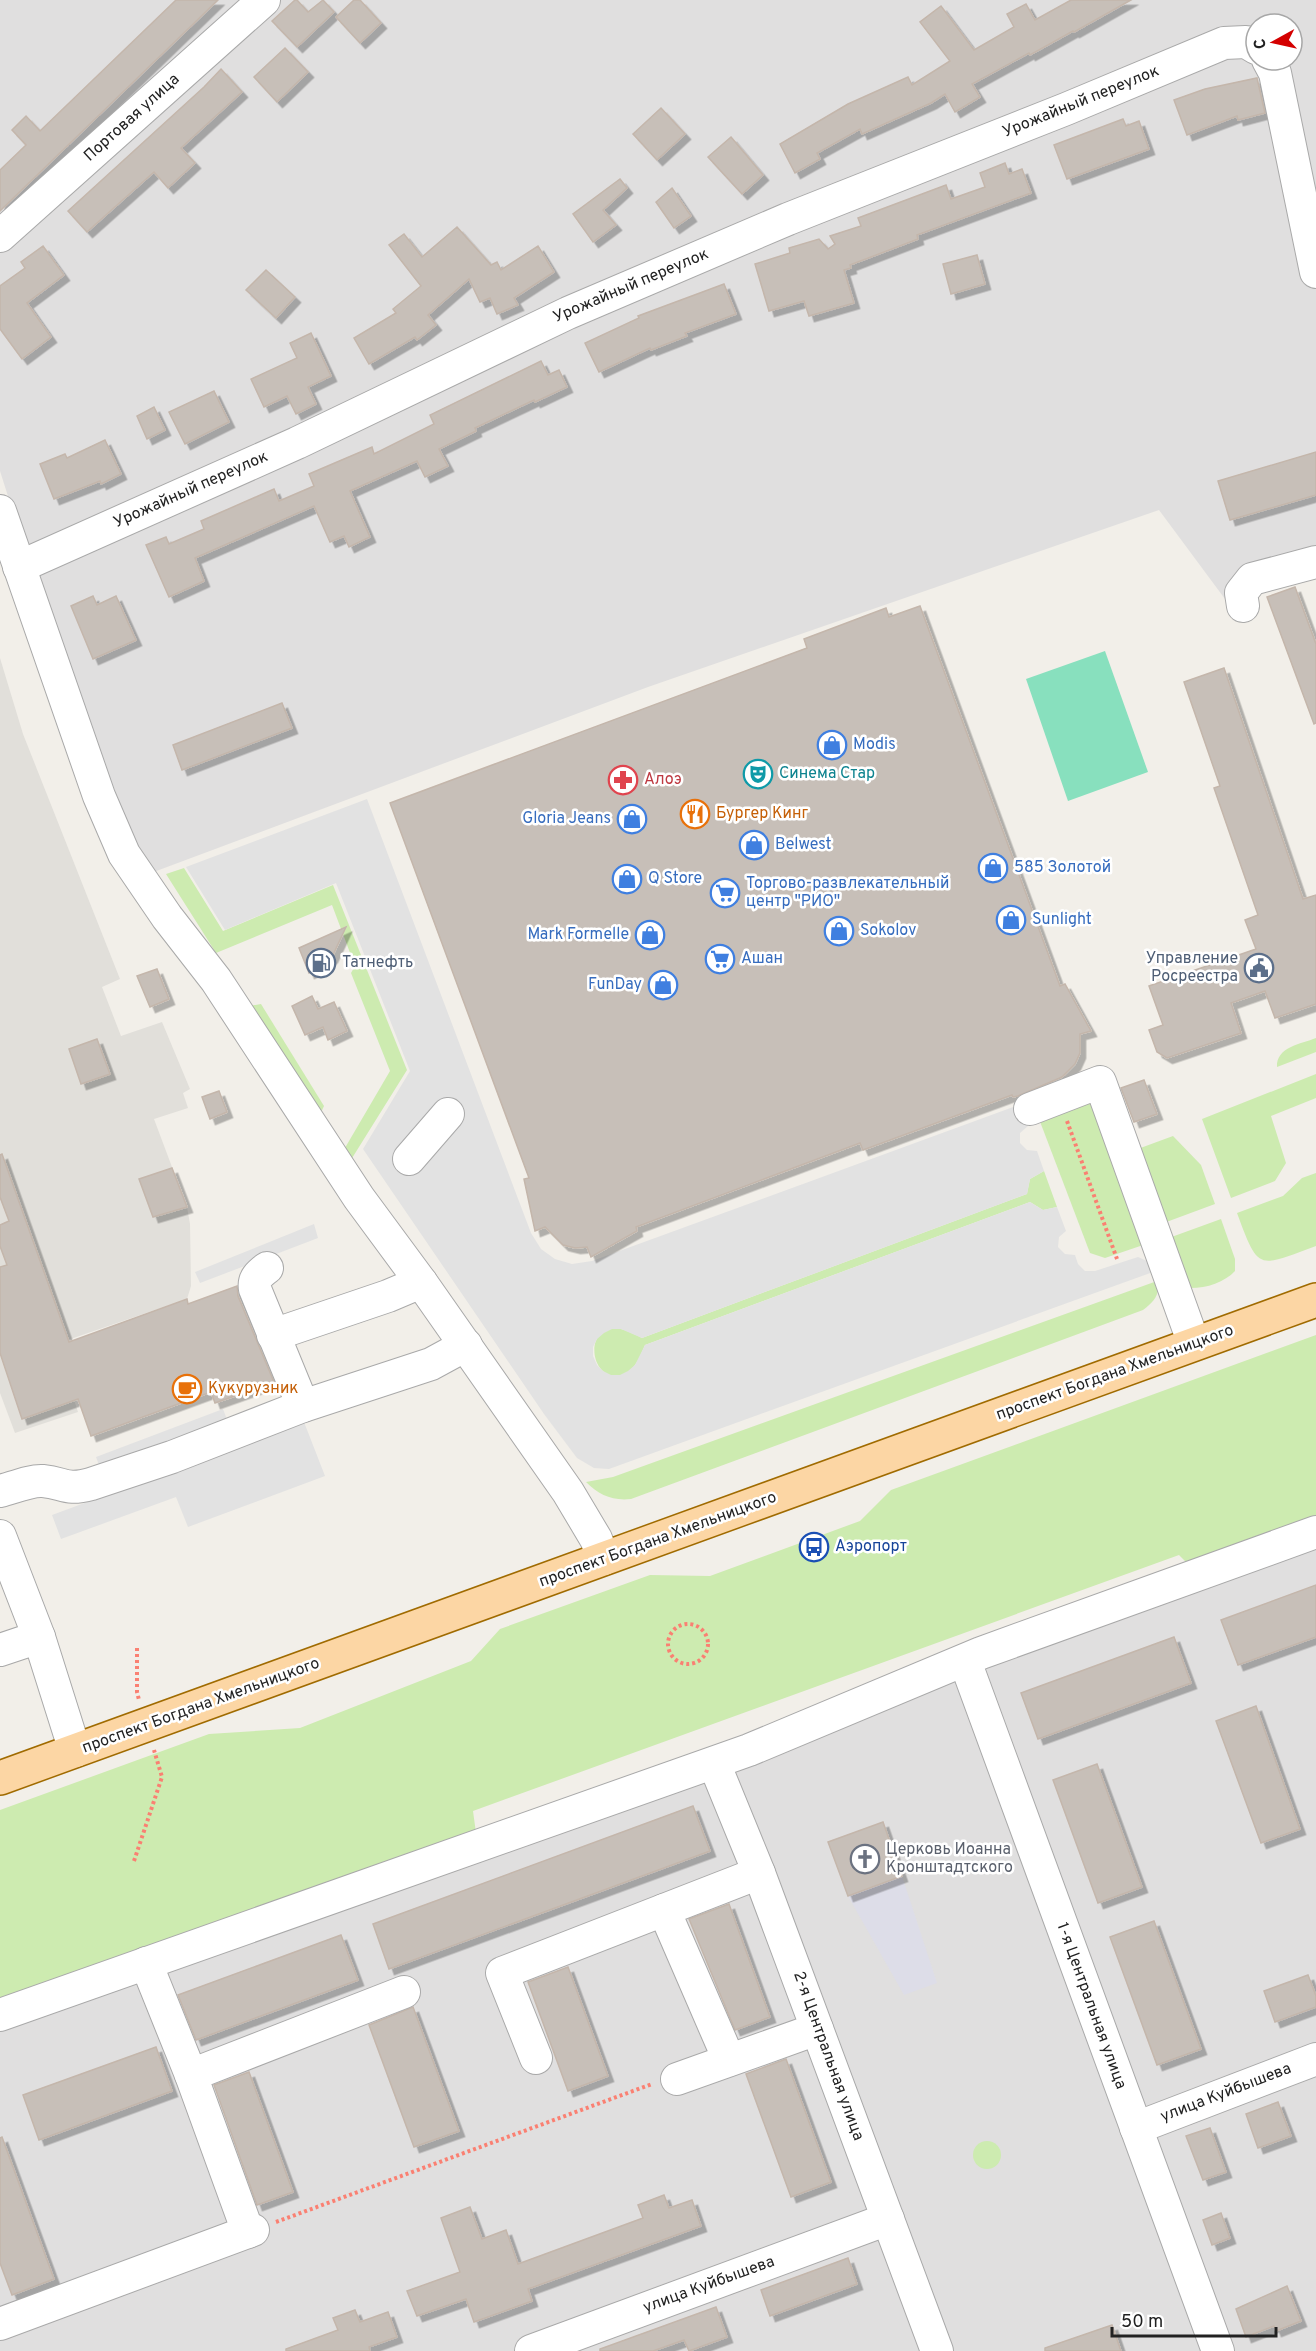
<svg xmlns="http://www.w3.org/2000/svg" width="1316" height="2351" font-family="Overpass,sans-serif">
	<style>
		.residential { fill: #e0dfdf; fill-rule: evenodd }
		.airport { fill: #e1dfda }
		.grass { fill: #cdebb0 }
		.pitch { fill: #88e0be }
		.parking { fill: #e2e2e2 }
		.plaza { fill: #dddde8 }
		.building { fill: #c7bfb8; stroke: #c4b6ab; stroke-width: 1.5; filter: url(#shadow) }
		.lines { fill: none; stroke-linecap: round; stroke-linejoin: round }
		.minor-casing { stroke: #a9a9a9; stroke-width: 34 }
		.major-casing { stroke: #a06b00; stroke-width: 36 }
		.path { stroke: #fa8072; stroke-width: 4; stroke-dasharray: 3 3; stroke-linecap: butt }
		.minor { stroke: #fff; stroke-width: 32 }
		.major { stroke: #fcd6a4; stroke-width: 33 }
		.labels { text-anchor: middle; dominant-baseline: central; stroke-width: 5; stroke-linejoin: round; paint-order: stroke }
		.street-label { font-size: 16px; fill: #222; stroke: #fff }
		.shop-label { font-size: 16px; fill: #366cbe; stroke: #fff; text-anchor: start }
		.culture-label { font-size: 16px; fill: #0d838f; stroke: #fff; text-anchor: start }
		.health-label { font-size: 16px; fill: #be3a42; stroke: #fff; text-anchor: start }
		.food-label { font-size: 16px; fill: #c56008; stroke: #fff; text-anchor: start }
		.service-label { font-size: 16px; fill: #4e5e75; stroke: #fff; text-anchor: end }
		.transit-label { font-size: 16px; fill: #164399; stroke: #fff; text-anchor: start }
		.worship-label { font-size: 16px; fill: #5b616d; stroke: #fff; text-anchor: start }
	</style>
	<defs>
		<filter id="shadow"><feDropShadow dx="5.5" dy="5.5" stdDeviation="0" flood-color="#0004"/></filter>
	</defs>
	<rect width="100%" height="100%" fill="#f2efe9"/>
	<!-- residential -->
	<g class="residential">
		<path d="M0,0H1316V573L1225,599L1159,510L648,687L143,876L90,754L0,471ZM1256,24H1292V60H1256Z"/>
		<polygon points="1316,1534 1316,2351 0,2351 0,2011"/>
	</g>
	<!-- airport -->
	<polygon class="airport" points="0,658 23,734 120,979 102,987 121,1036 162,1022 190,1089 183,1093 188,1108 154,1119 187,1207 190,1224 191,1286 187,1299 56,1344 78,1412 15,1433 0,1393"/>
	<!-- grass -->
	<g class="grass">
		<polygon points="184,868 223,931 333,885 407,1070 349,1163 342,1153 390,1071 351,973 355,966 332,905 216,953 166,874"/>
		<polygon points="261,1004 324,1106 319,1117 249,1006"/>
		<path d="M1316,1038V1052L1277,1067C1276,1047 1301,1044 1316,1038Z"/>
		<polygon points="1316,1074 1316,1098 1271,1116 1286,1163 1275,1181 1231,1198 1202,1119"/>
		<polygon points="1100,1096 1152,1242 1105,1258 1090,1253 1036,1111"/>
		<polygon points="1173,1136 1201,1165 1215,1204 1161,1224 1135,1150"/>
		<path d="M1044,1171L1057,1207L1043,1210L1030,1202L645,1345C641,1354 637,1366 628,1372C592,1393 578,1322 621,1329C628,1331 636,1335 642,1338L1027,1194L1030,1179Z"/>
		<path d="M1316,1173V1246C1258,1267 1259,1273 1237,1213L1283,1196L1302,1178Z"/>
		<path d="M1221,1219L1235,1259V1271C1224,1283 1204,1289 1187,1288L1166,1239Z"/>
		<path d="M1157,1281C1161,1295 1153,1302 1143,1310L631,1499C612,1501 599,1495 586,1482L613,1477Z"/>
		<polygon points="1316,1335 1316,1525 1194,1570 1179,1555 473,1811 476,1833 0,2005 0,1810 209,1734 300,1728 471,1661 500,1629 650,1575 710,1576 860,1521 891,1490"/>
		<circle cx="987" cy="2155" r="14"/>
	</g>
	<!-- pitch -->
	<polygon class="pitch" points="1105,651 1148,772 1068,801 1026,679"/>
	<!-- parking -->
	<g class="parking">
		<polygon points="367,799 531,1233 541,1249 555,1259 572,1264 592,1261 1019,1105 1028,1126 1020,1133 1020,1143 1027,1150 1037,1151 1044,1171 1030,1179 1027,1194 642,1338 621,1329 612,1329 604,1333 597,1339 593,1347 593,1356 597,1365 603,1371 611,1375 620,1375 628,1371 635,1365 645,1345 1030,1202 1043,1210 1057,1207 1066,1231 1059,1237 1058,1247 1065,1254 1075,1255 1078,1264 1085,1271 1095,1271 1138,1257 1147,1261 1153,1272 609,1469 594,1468 577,1458 544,1414 363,1149 410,1071 336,883 225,930 186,867"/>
		<polygon points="314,1224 318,1238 200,1283 195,1272"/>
		<polygon points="223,1409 229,1425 102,1473 96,1457"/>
		<polygon points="304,1422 325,1476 188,1527 176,1497 61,1539 52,1515"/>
	</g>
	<!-- plaza -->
	<polygon class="plaza" points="902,1876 937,1983 904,1995 848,1896"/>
	<!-- building -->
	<g class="building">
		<polygon points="176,0 218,0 0,211 0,170 26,145 12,130 26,116 40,131"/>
		<polygon points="295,0 297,0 308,12 323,0 334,12 297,47 272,21"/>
		<polygon points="354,0 360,0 381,23 360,43 336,17"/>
		<polygon points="1071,0 1131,0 1074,32 1073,31 1030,55 1029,53 972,84 980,97 955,112 945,94 931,103 862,134 860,129 817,153 820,159 795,173 780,144 848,104 908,77 912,85 950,61 920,22 941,6 974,50 1014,27 1007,14 1026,4 1035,20"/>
		<polygon points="285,48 308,72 277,102 254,77"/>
		<polygon points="221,69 242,92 181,148 195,163 168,188 154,172 87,232 68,211 204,87"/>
		<polygon points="1257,78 1265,113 1238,120 1237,116 1187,135 1174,100 1205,89"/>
		<polygon points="661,108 685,134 657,160 633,134"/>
		<polygon points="1123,119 1126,126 1139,121 1149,149 1067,179 1054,145"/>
		<polygon points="731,137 763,175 742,194 708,157"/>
		<polygon points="1005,163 1009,174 1022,169 1031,193 917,235 918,239 850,265 851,268 844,270 854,303 809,316 804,301 769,311 755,264 790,253 789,248 819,239 828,249 835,244 830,236 861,226 858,218 946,185 951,199 985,187 980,173"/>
		<polygon points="620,179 627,188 603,210 616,225 593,242 573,214"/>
		<polygon points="672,188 691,216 674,228 656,202"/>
		<polygon points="457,227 491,265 497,262 501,270 538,246 554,272 514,298 518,305 497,314 490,298 480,302 469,279 428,315 436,325 417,340 415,337 369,364 354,338 396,313 393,309 421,286 389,245 404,234 422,257"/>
		<polygon points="43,246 64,275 27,303 51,337 22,359 0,329 0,286 25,268 21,262"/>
		<polygon points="977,255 985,284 951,294 943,264"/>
		<polygon points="266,270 295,297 276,318 246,290"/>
		<polygon points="724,284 736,314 685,333 687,336 651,350 650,348 599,372 585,343 639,318 638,316"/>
		<polygon points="311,333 331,376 308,387 316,404 296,414 287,396 264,407 251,379 297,358 290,343"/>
		<polygon points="541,361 548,375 559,370 567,387 535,402 534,400 475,428 476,431 439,449 448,466 425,477 417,461 350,491 370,537 349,547 344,536 330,542 314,506 195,558 204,581 169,597 146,545 166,537 169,544 204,529 201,521 274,489 279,501 314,486 309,474 372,447 374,454 434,424 430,415"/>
		<polygon points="214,391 229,422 185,444 169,412"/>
		<polygon points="154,407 165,430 147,439 137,416"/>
		<polygon points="105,440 121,474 101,484 100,481 54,499 40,464 65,454 67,458"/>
		<polygon points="1316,452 1316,495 1230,520 1218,481"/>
		<polygon points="1295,587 1316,644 1316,723 1314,724 1267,597"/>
		<polygon points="93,596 97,605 116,596 136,640 93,659 71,606"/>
		<polygon points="920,606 1060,986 1065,984 1091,1031 1080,1034 1080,1053 1075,1064 1062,1077 1018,1096 1013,1097 1012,1095 863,1150 860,1143 636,1227 637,1231 591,1257 587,1247 575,1248 563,1245 545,1227 535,1231 524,1179 529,1178 390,803 807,648 804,639 857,619 886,608 889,617"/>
		<polygon points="1224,668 1303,899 1316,895 1316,1004 1275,1018 1265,991 1231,1003 1241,1033 1167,1058 1157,1052 1149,1030 1163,1025 1149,986 1256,949 1245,920 1258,915 1214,788 1220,786 1184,682"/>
		<polygon points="282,703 292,728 182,770 173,745"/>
		<polygon points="346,927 332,957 322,967 309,973 299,948"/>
		<polygon points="157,969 169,999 150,1007 137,976"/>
		<polygon points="312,996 318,1009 334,1002 347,1031 328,1040 323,1027 305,1035 292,1006"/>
		<polygon points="97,1039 110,1074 81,1084 69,1049"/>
		<polygon points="1144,1080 1157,1114 1134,1122 1121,1088"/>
		<polygon points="219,1091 227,1112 210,1119 202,1097"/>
		<polygon points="2,1154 69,1342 187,1299 188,1304 237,1286 238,1296 274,1382 215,1403 211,1392 91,1436 78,1399 22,1419 0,1353 0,1267 7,1265 0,1246 0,1225 9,1221 0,1197 0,1155"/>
		<polygon points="172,1168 187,1207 153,1217 139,1179"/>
		<polygon points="1316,1585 1316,1637 1238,1665 1221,1620"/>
		<polygon points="1174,1637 1191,1683 1038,1739 1021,1693"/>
		<polygon points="1256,1706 1300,1829 1261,1843 1216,1721"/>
		<polygon points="1097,1764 1142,1887 1098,1903 1053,1780"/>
		<polygon points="693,1806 710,1851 389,1969 373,1924"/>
		<polygon points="883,1822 902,1876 848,1896 828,1842"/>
		<polygon points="729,1904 770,2017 735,2030 689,1919"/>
		<polygon points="1154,1921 1201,2049 1157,2065 1110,1937"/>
		<polygon points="341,1935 358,1980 196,2040 178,1995"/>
		<polygon points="568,1967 608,2076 568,2091 528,1982"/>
		<polygon points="1308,1975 1316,1996 1316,2007 1275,2022 1264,1991"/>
		<polygon points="413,2007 459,2131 414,2147 369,2025"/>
		<polygon points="156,2047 172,2091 39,2140 23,2095"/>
		<polygon points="786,2059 831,2182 791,2197 746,2074"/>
		<polygon points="249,2072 293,2192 257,2205 214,2085"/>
		<polygon points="1278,2102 1291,2136 1258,2148 1246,2114"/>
		<polygon points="1210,2128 1226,2172 1203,2180 1186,2136"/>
		<polygon points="2,2137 54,2279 12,2295 0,2263 0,2138"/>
		<polygon points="664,2195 669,2208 692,2200 701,2226 528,2289 532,2301 474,2322 466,2299 417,2316 407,2291 460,2272 441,2218 470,2207 482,2239 506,2230 518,2264 643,2218 638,2205"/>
		<polygon points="1221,2213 1230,2238 1212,2245 1203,2220"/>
		<polygon points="848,2258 857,2284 770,2316 761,2290"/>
		<polygon points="1287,2286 1301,2321 1276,2331 1274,2326 1246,2337 1236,2309"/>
		<polygon points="716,2307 727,2337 689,2351 684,2340 653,2351 600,2351 600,2349"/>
		<polygon points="355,2310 360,2322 388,2312 397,2337 369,2347 370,2351 286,2351 286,2349 338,2330 333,2318"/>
		<polygon points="1112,2325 1121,2351 1045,2351 1045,2348"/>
	</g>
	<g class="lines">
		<!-- minor casing -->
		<g class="minor-casing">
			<g id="minor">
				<polyline points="1268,60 1275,73 1316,272"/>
				<polyline points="0,236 264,0"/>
				<polyline points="0,511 99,796 124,854 167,917 216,980 359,1198 421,1282 568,1492 596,1539 604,1559"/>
				<polyline points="19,567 297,443 568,313 788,219 1066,109 1224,43 1246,42 1256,48"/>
				<polyline points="1243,606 1241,593 1252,579 1316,562"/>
				<polyline points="1030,1109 1100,1082 1194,1344"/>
				<polyline points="409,1159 448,1114"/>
				<path d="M267,1268C259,1274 253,1279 255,1289L303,1406"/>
				<polyline points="273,1335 388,1296 421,1282"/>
				<path d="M0,1491C12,1488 31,1480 43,1481C65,1483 65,1491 91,1484L172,1457L303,1406L431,1364L466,1345"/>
				<polyline points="0,1536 39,1637 75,1751"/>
				<polyline points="0,1650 39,1637"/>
				<polyline points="965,1661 1218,2351"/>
				<polyline points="714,1763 759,1873 937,2351"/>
				<polyline points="664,1910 729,2060"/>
				<polyline points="146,1963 191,2075"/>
				<polyline points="0,2015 749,1750 981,1653 1316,1532"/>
				<polyline points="536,2058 502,1973 759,1873"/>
				<polyline points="677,2079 817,2029"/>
				<polyline points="1136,2128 1316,2059"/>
				<polyline points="248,2232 191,2075 404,1992"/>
				<polyline points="0,2324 253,2230"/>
				<polyline points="531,2351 888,2219"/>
			</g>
		</g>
		<!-- major casing -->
		<g class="major-casing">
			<polyline id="major" points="0,1778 1316,1300"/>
		</g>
		<!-- path -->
		<g class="path">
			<polyline points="1067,1121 1117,1259"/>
			<circle cx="688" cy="1644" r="20"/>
			<polyline points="137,1648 137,1692 139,1700"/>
			<polyline points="134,1861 162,1777 154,1750"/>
			<polyline points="276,2222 652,2084"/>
		</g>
		<!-- minor -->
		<use href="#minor" class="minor"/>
		<!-- major -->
		<use href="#major" class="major"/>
	</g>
	<!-- icons -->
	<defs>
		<g id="shop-ring" transform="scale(1.5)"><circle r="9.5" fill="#fff" stroke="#3f7fe0" stroke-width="1.5"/><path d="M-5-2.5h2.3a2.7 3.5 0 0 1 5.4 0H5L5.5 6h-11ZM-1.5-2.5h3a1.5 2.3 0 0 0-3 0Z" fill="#3f7fe0"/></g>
		<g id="theatre-ring" transform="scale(1.5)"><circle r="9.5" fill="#fff" stroke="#0f9aa8" stroke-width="1.5"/><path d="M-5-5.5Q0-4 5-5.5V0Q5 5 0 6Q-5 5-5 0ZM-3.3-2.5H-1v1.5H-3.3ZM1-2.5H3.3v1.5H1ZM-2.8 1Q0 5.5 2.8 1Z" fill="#0f9aa8"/></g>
		<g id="pharmacy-ring" transform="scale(1.5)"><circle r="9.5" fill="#fff" stroke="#e0444e" stroke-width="1.5"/><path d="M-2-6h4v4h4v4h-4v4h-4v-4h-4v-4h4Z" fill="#e0444e"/></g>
		<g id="restaurant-ring" transform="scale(1.5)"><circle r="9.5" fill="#fff" stroke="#e8710a" stroke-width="1.5"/><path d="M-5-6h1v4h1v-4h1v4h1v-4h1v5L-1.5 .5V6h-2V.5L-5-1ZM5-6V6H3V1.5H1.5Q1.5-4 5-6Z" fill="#e8710a"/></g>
		<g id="supermarket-ring" transform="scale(1.5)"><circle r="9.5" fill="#fff" stroke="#3f7fe0" stroke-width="1.5"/><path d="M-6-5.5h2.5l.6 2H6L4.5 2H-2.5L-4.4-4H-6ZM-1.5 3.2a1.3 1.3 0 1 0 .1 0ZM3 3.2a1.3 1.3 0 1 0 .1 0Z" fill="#3f7fe0"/></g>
		<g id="fuel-ring" transform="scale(1.5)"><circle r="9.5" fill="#fff" stroke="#5c6f8a" stroke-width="1.5"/><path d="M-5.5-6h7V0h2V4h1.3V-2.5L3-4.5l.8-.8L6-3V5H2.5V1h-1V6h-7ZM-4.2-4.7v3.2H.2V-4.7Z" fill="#5c6f8a"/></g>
		<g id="civic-ring" transform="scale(1.5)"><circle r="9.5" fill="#fff" stroke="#5c6f8a" stroke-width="1.5"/><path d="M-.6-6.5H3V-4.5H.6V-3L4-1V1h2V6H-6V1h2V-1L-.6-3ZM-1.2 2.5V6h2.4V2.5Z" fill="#5c6f8a"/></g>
		<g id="cafe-ring" transform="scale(1.5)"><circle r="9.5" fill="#fff" stroke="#e8710a" stroke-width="1.5"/><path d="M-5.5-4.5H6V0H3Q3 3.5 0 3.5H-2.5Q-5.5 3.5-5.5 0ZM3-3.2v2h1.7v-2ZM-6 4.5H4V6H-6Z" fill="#e8710a"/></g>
		<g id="bus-ring" transform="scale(1.5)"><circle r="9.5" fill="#fff" stroke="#1a4fb4" stroke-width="1.5"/><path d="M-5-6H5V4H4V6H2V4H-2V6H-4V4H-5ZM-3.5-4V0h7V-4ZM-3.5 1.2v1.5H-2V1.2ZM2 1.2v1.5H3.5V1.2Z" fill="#1a4fb4"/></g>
		<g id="church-ring" transform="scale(1.5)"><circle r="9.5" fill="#fff" stroke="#6b7280" stroke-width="1.5"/><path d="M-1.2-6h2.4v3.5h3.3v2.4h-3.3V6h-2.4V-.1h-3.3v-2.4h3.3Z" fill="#6b7280"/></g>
	</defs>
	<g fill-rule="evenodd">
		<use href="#shop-ring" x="832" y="745"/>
		<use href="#theatre-ring" x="758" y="774"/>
		<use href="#pharmacy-ring" x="623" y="780"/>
		<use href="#restaurant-ring" x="695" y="814"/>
		<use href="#shop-ring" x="632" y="819"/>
		<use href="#shop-ring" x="754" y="845"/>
		<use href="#shop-ring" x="993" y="868"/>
		<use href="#shop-ring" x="627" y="879"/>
		<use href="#supermarket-ring" x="725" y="893"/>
		<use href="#shop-ring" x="1011" y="920"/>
		<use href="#shop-ring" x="839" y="931"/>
		<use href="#shop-ring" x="650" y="935"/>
		<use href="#supermarket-ring" x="720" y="959"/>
		<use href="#fuel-ring" x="321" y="963"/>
		<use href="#civic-ring" x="1259" y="968"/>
		<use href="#shop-ring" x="663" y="985"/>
		<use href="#cafe-ring" x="187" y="1389"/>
		<use href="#bus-ring" x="814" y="1547"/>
		<use href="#church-ring" x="865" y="1859"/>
	</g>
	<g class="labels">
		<!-- street labels -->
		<g class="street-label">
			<text transform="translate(1081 102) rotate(-22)">Урожайный переулок</text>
			<text transform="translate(132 118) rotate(-42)">Портовая улица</text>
			<text transform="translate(631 286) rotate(-23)">Урожайный переулок</text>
			<text transform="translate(191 490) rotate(-24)">Урожайный переулок</text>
			<text transform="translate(1115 1373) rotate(-20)">проспект Богдана Хмельницкого</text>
			<text transform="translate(658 1540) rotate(-20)">проспект Богдана Хмельницкого</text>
			<text transform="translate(201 1706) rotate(-20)">проспект Богдана Хмельницкого</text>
			<text transform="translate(1091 2006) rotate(70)">1-я Центральная улица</text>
			<text transform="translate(828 2056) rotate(70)">2-я Центральная улица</text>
			<text transform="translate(1226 2093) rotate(-21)">улица Куйбышева</text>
			<text transform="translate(709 2285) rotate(-20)">улица Куйбышева</text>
		</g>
		<!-- shop labels -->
		<g class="shop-label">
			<text x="853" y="745">Modis</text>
			<text x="611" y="819" text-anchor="end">Gloria Jeans</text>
			<text x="775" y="845">Belwest</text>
			<text x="1014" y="868">585 Золотой</text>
			<text x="648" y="879">Q Store</text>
			<text x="746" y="884">Торгово-развлекательный<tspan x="746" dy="18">центр "РИО"</tspan></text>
			<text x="1032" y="920">Sunlight</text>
			<text x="860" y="931">Sokolov</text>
			<text x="629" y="935" text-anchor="end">Mark Formelle</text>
			<text x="741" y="959">Ашан</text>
			<text x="642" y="985" text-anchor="end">FunDay</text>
		</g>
		<!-- culture labels -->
		<g class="culture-label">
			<text x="779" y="774">Синема Стар</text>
		</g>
		<!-- health labels -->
		<g class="health-label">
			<text x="644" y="780">Алоэ</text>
		</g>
		<!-- food labels -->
		<g class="food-label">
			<text x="716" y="814">Бургер Кинг</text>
			<text x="208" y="1389">Кукурузник</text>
		</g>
		<!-- service labels -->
		<g class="service-label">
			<text x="1238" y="959">Управление<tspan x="1238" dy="18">Росреестра</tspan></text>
			<text x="342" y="963" text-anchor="start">Татнефть</text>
		</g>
		<!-- transit labels -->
		<g class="transit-label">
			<text x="835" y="1547">Аэропорт</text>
		</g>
		<!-- worship labels -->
		<g class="worship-label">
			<text x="886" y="1850">Церковь Иоанна<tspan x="886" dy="18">Кронштадтского</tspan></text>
		</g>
	</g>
	<!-- north arrow -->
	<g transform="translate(1274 42) rotate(262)"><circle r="28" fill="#ffffff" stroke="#a7a7a7" stroke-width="1.5"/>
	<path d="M0-4.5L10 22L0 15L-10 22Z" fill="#d40000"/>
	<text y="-9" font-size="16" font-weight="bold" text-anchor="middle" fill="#222222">С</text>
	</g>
	<!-- scale -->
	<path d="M1112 2327v9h164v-9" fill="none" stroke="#222222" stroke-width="3"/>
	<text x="1121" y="2327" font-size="18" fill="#222222" stroke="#ffffff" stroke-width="4.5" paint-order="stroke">50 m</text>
</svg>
